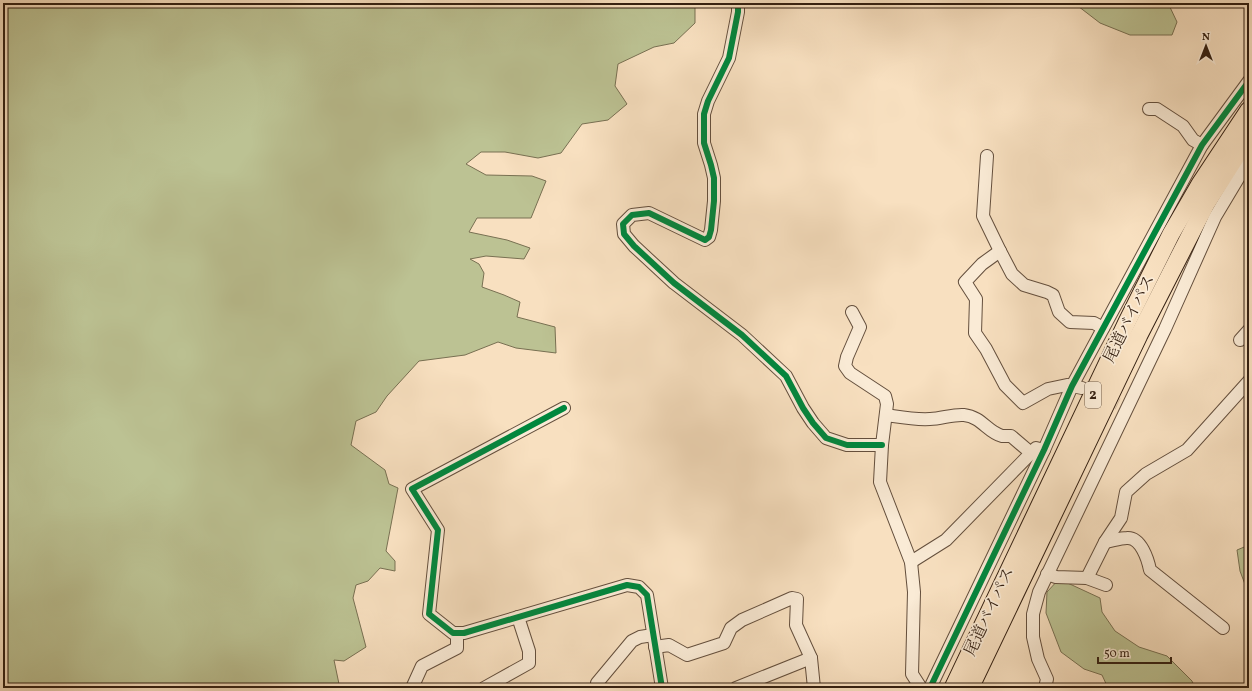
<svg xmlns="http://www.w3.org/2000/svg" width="1252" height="691" font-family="Vollkorn,'Noto Serif JP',serif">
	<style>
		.green { fill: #bcc293; stroke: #787052 }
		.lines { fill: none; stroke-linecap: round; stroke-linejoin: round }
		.minor-tunnel { stroke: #d1b99d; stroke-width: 12; stroke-dasharray: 12 6; stroke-linecap: butt }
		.minor-casing { stroke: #644f3d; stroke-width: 14 }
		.highway-casing { stroke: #331f11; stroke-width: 19 }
		.minor { stroke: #faebd6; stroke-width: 12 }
		.highway { stroke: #f8e0c0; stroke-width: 17 }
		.cycleway-casing { stroke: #faebd6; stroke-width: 8 }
		.cycleway { stroke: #00873e; stroke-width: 6 }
		.labels { text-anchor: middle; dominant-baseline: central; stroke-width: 3.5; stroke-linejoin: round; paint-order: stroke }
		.shield { fill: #faebd6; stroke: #6f5c4c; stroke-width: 1 }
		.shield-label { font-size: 15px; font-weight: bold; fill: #331f11 }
		.street-label { font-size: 16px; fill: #331f11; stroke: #faebd6 }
	</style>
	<rect width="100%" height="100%" fill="#f8e0c0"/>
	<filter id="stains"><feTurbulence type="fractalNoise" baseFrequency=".005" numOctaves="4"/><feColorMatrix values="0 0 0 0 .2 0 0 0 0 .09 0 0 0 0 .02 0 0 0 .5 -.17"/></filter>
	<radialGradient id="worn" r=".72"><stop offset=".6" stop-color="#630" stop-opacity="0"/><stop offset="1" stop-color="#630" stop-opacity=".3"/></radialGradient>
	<!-- green -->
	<g class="green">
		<polygon points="3,3 694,3 695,5 695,23 674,43 654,47 618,64 615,86 627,104 608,120 582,124 561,153 538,158 505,152 481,152 466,164 486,175 532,176 546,181 531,218 477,218 469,232 507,240 530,248 524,259 486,256 470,259 479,264 484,273 482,287 504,295 520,302 517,317 555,327 556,353 516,348 498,342 465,355 419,361 387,396 376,412 356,421 351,445 385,470 389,484 398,488 386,551 395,561 395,571 380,568 368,581 356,585 353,598 366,647 344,661 334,660 339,684 343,688 3,688"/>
		<polygon points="1074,3 1168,3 1177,22 1172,35 1130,35 1100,23"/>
		<polygon points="1249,545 1249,595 1240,571 1237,550"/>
		<polygon points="1059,579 1100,598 1102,612 1115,631 1139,647 1167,656 1192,681 1195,688 1155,688 1152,687 1150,688 1108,688 1102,675 1084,669 1061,652 1046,613 1047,592"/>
	</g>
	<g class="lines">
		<!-- minor-tunnel -->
		<polyline class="minor-tunnel" points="1101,396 1118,404"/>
		<!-- minor casing -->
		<g class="minor-casing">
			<g id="minor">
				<polyline points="738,3 738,12 729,58 708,101 704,114 704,143 711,165 714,178 714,201 711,230 709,237 705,240 649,213 632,215 623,224 624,234 634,246 674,283 742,335 786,376 803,408 813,423 826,438 847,445 882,445"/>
				<polyline points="1149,109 1157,109 1183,126 1193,140 1202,145"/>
				<polyline points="987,156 983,216 1000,251 1012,274 1024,285 1047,292 1053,295 1059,312 1070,322 1094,323 1103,328"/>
				<polyline points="1000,251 982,264 965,282 976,299 975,333 986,349 1005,385 1023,403 1048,389 1067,385 1082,388"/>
				<polyline points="852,312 860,327 847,357 845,366 850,373 885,396 887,404 882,445 880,482 911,562 914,592 912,674 921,688"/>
				<polyline points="1240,340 1249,330"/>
				<polyline points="564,408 412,489 438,530 429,614 453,633 464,633 627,585 639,587 647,595 662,688"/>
				<path d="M886,415C900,417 915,420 930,419C941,419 953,414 964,415C982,417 987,432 1002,436C1005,436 1008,436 1011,436L1031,453"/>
				<path d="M1105,542C1112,541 1120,538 1127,538C1141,537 1148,560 1150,570L1223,628"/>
				<polyline points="911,562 946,540 1036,448 1044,450"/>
				<polyline points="1047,574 1056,577 1087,578 1106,585"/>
				<polyline points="1087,578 1105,542 1121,518 1126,492 1146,474 1187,450 1249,381"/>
				<polyline points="655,647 669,645 687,655 724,643 731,628 742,620 792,598 797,599 796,625 811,658 814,688"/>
				<polyline points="412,688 422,666 457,648 457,633"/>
				<polyline points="484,688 529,663 529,651 518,617"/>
				<polyline points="597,688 597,683 632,641 640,637 653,635"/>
				<polyline points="736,688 811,658"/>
				<polyline points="930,688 1044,450 1072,386 1202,145 1249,81"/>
				<polyline points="1045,688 1047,679 1038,659 1033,637 1033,614 1039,592 1165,329 1215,217 1249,160"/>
			</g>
		</g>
		<!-- highway casing -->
		<g class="highway-casing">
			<g id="highway">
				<polyline points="953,688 1127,322 1171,234 1200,184 1249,110"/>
				<polyline points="970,688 1139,335 1206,204 1249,136"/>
			</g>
		</g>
		<!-- minor -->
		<use href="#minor" class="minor"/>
		<!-- highway -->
		<use href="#highway" class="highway"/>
		<!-- cycleway casing -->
		<g class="cycleway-casing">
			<g id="cycleway">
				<polyline points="738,3 738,12 729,58 708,101 704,114 704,143 711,165 714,178 714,201 711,230 709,237 705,240 649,213 632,215 623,224 624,234 634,246 674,283 742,335 786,376 803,408 813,423 826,438 847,445 882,445"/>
				<polyline points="564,408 412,489 438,530 429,614 453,633 464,633 627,585 639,587 647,595 662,688"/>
				<polyline points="930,688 1044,450 1072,386 1202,145 1249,81"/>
			</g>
		</g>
		<!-- cycleway -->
		<use href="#cycleway" class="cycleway"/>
	</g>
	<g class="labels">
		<!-- shield labels -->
		<rect class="shield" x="1085" y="382" width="16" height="26" rx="3"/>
		<g class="shield-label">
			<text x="1093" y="395">2</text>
		</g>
		<!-- street labels -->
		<g class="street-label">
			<text transform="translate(1130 319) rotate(-64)">尾道バイパス</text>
			<text transform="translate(990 612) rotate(-65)">尾道バイパス</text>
		</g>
	</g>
	<!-- margin -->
	<rect width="1252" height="691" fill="none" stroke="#f8e0c0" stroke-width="16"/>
	<rect x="4" y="4" width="1244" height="683" fill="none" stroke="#331f11" stroke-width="2"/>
	<rect x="8" y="8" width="1236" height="675" fill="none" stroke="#331f11"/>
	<!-- north arrow -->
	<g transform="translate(1206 46)" stroke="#faebd6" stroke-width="3" paint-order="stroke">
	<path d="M0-3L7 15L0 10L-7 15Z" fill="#331f11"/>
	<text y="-6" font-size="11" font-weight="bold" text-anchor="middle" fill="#331f11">N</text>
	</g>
	<!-- scale -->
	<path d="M1098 657v6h73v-6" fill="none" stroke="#331f11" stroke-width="2"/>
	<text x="1104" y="657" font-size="12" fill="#331f11" stroke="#faebd6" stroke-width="3" paint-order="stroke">50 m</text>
	<rect width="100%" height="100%" filter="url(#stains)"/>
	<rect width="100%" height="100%" fill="url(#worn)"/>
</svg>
